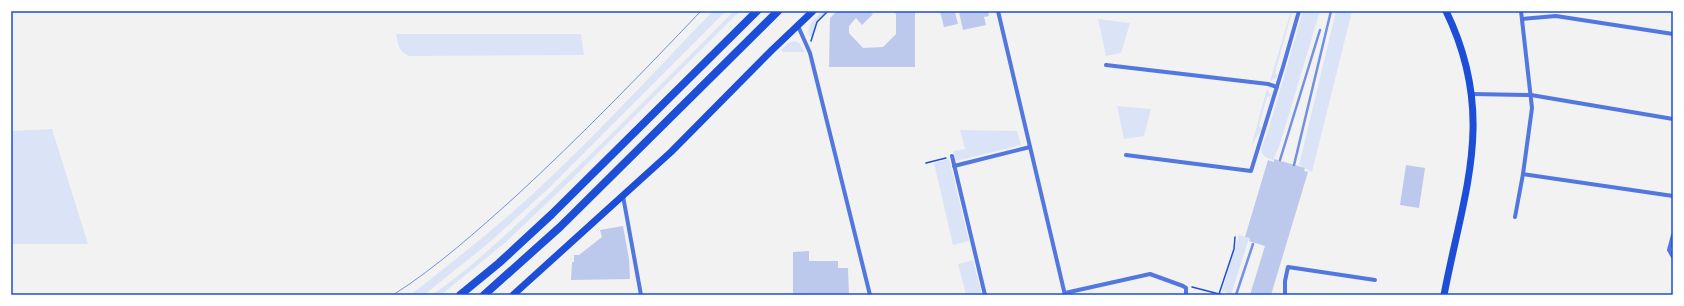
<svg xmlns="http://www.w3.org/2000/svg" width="1684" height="306" font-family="Georgia,serif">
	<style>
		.green { fill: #dbe4f7 }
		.building { fill: #bdc9ec }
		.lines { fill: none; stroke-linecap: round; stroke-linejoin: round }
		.path { stroke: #1d4ed8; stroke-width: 1.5 }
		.minor { stroke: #5277de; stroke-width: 4 }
		.secondary { stroke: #1d4ed8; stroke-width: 7 }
		.trunk { stroke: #1d4ed8; stroke-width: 8 }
		.tram { stroke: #7290e2; stroke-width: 1 }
		.rail { stroke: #7290e2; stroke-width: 2.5 }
		.neatline { fill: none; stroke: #1d4ed8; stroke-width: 1.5 }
	</style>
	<rect width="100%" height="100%" fill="#f2f2f2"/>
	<!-- green -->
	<g class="green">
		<path d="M713,11H726L551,186L491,241L424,295H410C449,265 488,234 525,201C591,141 651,75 713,11Z"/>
		<path d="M734,11H740L567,184L506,242L441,295H432C475,265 513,228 551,192C614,133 673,72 734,11Z"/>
		<path d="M823,11H827L817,21L812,36L810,37C805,26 815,18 823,11Z"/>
		<polygon points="1291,11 1295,11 1295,12 1292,12 1275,73 1277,76 1276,78 1270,81"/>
		<path d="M1303,11H1320L1280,144L1273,160C1254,155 1263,145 1268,131Z"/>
		<polygon points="1336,11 1352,11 1312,172 1299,165"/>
		<polygon points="1098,19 1130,23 1121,53 1106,56"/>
		<path d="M396,34H581L584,55L409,56C398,51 398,44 396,34Z"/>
		<polygon points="795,41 799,43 805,52 783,52 781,50 788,43"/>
		<polygon points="1267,89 1271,96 1267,97 1259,125 1261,129 1251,147"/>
		<polygon points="1117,106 1151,109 1144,136 1124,139"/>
		<polygon points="52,129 88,244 11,244 11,131"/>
		<polygon points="960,130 1017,131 1021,145 956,161 953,151 965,149"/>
		<polygon points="949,159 969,241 953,245 934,163"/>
		<polygon points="1239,235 1249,238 1231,295 1227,295 1228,293 1222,291"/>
		<polygon points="973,260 982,295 966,295 958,264"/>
	</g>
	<!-- building -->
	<g class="building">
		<polygon points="837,11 870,11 873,14 862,25 856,18 849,26 849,33 863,48 883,47 896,34 896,14 893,11 915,11 915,67 829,67 830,18"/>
		<polygon points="940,11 988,11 989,16 984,17 986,25 963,30 959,12 955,13 958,24 944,27"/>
		<polygon points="1274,159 1305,168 1304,171 1308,172 1271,295 1250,295 1265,246 1249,241 1250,238 1245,237 1268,160 1274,162"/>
		<polygon points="1406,165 1425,168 1419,208 1400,205"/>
		<polygon points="623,226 629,259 630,279 571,280 572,262 574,262 574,255 579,255 602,237 600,230"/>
		<polygon points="809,251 809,261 838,261 838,268 848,268 849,295 793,295 793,252"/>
	</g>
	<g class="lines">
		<!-- path -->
		<g class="path">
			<polyline points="811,41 817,22 828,11"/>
			<polyline points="926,163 946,158"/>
			<polyline points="1192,287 1223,295"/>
			<polyline points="1219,294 1234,249 1235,237"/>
		</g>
		<!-- minor -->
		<g class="minor">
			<polyline points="998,11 1065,295"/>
			<polyline points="1522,19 1556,16 1673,34"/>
			<polyline points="798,26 810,53 870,295"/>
			<polyline points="1106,65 1268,84 1277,87"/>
			<polyline points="1472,94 1531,95 1673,119"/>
			<polyline points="1126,155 1251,171 1283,67 1299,11"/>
			<polyline points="952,156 985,295"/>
			<polyline points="954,166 1030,147"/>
			<polyline points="1523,174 1673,196"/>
			<polyline points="623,196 641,295"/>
			<polyline points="1515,217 1523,174 1532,108 1521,11"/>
			<polyline points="1673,235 1669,250 1673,257"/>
			<polyline points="1065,293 1150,274 1183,286 1186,288 1186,295"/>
			<polyline points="1285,295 1285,281 1288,267 1375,280"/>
		</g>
		<!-- secondary -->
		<g class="secondary">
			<polyline points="513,295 671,152 772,50 813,11"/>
			<path d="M1444,295C1464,190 1497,116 1446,11"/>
		</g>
		<!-- trunk -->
		<g class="trunk">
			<polyline points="460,295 499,263 552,214 757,11"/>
			<polyline points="484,295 560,227 778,11"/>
		</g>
		<!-- tram -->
		<path class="tram" d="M393,295C437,267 477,231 516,196C580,137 641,74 701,11"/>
		<!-- rail -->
		<g class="rail">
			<polyline points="1280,160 1320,30"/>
			<polyline points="1294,165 1331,11"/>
			<polyline points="1236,295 1253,244"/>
		</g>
	</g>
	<!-- border -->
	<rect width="1684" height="306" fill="none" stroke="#ffffff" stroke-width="24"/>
	<rect x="12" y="12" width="1660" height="282" class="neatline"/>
</svg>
